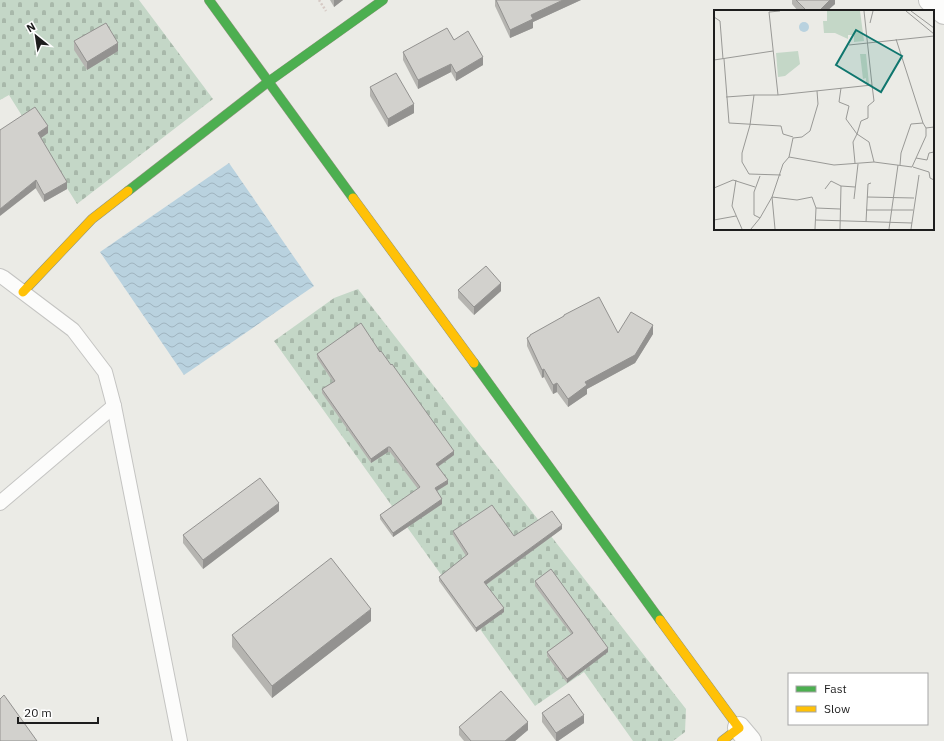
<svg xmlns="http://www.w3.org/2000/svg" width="944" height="741" font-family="'IBM Plex Sans',sans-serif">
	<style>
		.cemetery { fill: url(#cemetery-stones) }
		.water { fill: url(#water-waves) }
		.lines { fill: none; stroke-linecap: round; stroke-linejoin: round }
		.lane-casing { stroke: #c4c4c2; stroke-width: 16 }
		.street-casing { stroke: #c4c4c2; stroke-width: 24 }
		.fast-casing { stroke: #90957e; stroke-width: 10 }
		.slow-casing { stroke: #90957e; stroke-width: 10 }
		.path { stroke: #d6cac5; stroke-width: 2.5; stroke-dasharray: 2 2; stroke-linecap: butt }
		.lane { stroke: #fcfcfb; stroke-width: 14 }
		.street { stroke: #fcfcfb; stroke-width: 22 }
		.fast { stroke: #4caf50; stroke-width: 9 }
		.slow { stroke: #ffc107; stroke-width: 9 }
		.wall { fill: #b5b4b0 }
		.shaded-wall { fill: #939290 }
		.building { fill: #d2d1cd; stroke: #939290 }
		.inset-road { fill: none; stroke: #999996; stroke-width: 1 }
		.view { fill: #0f766e; fill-opacity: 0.15; stroke: #0f766e; stroke-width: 2 }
		.inset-edge { fill: none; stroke: #1d1d1d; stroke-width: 2 }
	</style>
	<defs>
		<pattern id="cemetery-stones" width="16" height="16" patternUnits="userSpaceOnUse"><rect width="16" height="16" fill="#c4d7c7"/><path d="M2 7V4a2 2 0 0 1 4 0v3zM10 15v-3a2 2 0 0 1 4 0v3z" fill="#a8b8aa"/></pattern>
		<pattern id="water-waves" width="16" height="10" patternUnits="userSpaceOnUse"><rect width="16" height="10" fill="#b9d2df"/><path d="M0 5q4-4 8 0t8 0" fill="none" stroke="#9fb4bf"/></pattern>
	</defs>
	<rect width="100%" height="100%" fill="#ebebe6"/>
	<!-- cemetery -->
	<g class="cemetery">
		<polygon points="0,0 139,0 213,99 77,204 9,95 0,100"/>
		<polygon points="358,289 686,709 685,732 673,741 633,741 584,672 535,706 274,341 334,298"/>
	</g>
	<!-- water -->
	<polygon class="water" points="229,163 314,286 184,375 100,252"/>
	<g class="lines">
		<!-- lane casing -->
		<g class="lane-casing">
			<g id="lane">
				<polyline points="0,276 4,278 73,330 105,372 114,406 180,741"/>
				<polyline points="0,503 114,406"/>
			</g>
		</g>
		<!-- street casing -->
		<g class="street-casing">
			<g id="street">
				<polyline points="930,0 944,13"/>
				<polyline points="739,728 750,741"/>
			</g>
		</g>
		<!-- fast casing -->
		<g class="fast-casing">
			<g id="fast">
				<polyline points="209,0 353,198"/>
				<polyline points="128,191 268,82 383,0"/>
				<polyline points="474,363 660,620"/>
			</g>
		</g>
		<!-- slow casing -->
		<g class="slow-casing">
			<g id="slow">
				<polyline points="353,198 474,363"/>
				<polyline points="23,292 92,219 128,191"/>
				<polyline points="660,620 739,728 722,741"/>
			</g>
		</g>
		<!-- path -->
		<polyline class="path" points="319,0 326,11"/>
		<!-- lane -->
		<use href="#lane" class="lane"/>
		<!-- street -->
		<use href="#street" class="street"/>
		<!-- fast -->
		<use href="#fast" class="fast"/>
		<!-- slow -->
		<use href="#slow" class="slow"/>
	</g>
	<!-- wall -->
	<g class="wall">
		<polygon points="330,0 343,0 334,7"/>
		<polygon points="495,0 581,0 533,22 533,28 510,38 495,6"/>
		<polygon points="792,0 835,0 835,4 827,11 798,11 792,4"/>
		<polygon points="454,40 483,65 456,81 451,72 418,89 403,60 403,52"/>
		<polygon points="74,41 118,51 87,70 74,50"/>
		<polygon points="370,87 414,113 388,127 370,96"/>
		<polygon points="0,130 48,133 41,138 67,189 44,202"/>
		<polygon points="458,290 501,291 474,315 458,298"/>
		<polygon points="564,315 618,333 653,334 635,363 587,389 587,394 568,407 557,392 553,394 544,377 542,378 527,346 527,338 530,337 530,335 564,317"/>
		<polygon points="380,352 454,455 438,467 448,484 437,491 442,504 393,537 380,519 380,515 418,489 390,452 388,452 371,463 322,393 322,389 333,382 317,358 317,354"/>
		<polygon points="279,511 203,569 183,543 183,535"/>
		<polygon points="562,529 486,585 504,612 476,632 439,581 439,577 466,556 453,535 453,531 514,536"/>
		<polygon points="535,581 608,652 567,683 547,656 547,652 571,634 535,586"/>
		<polygon points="371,621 272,698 232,647 232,635"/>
		<polygon points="542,713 584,723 558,741 556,741 542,722"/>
		<polygon points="459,727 528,730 515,741 464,741 459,735"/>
	</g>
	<!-- shaded-wall -->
	<g class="shaded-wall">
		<polygon points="334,0 343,0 334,7"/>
		<polygon points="563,0 581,0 533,22 533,28 510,38 510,30 531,15"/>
		<polygon points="830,0 835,0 835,4 827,11 819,11"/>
		<polygon points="118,43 118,51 87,70 87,62"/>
		<polygon points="483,57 483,65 456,81 456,73"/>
		<polygon points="451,64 451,72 418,89 418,80"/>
		<polygon points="414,104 414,113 388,127 388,119"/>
		<polygon points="48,126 48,133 38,140 38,133"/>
		<polygon points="36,180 36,188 0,216 0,209"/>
		<polygon points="67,182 67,189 44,202 44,195"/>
		<polygon points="501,283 501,291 474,315 474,307"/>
		<polygon points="653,325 653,334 635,363 587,389 587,394 568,407 568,399 585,382"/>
		<polygon points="544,369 544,377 542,378 542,370"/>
		<polygon points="557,383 557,392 553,394 553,385"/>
		<polygon points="388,447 388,452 371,463 371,459"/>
		<polygon points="454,451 454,455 436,468 436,464"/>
		<polygon points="448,480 448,484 435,492 435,488"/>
		<polygon points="442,499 442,504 393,537 393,533"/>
		<polygon points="279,503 279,511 203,569 203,560"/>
		<polygon points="562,525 562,529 484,586 484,582"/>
		<polygon points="504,608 504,612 476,632 476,628"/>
		<polygon points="371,609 371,621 272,698 272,686"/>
		<polygon points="608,648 608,652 567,683 567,679"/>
		<polygon points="584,715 584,723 558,741 556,741 556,733"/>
		<polygon points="528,722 528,730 515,741 505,741"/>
	</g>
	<!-- building -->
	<g class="building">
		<polygon points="496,0 563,0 531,15 533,19 510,30"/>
		<polygon points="796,0 830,0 819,11 807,11"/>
		<polygon points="106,23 118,43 87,62 74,41"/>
		<polygon points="447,28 454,40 468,31 483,57 456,73 451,64 418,80 403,52"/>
		<polygon points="396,73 414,104 388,119 370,87"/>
		<polygon points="35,107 48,126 38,133 67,182 44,195 36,180 0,209 0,130"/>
		<polygon points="486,266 501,283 474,307 458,290"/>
		<polygon points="599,297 618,333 631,312 653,325 635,355 585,382 587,385 568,399 557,383 553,385 544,369 542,370 527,338 530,336 530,335 564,316 564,315"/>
		<polygon points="361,323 380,352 381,351 391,365 392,364 454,451 436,464 448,480 435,488 442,499 393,533 380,515 420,487 390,447 388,447 371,459 322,389 335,381 317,354"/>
		<polygon points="260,478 279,503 203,560 183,535"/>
		<polygon points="492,505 514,536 552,511 562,525 484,582 504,608 476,628 439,577 468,554 453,531"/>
		<polygon points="331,558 371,609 272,686 232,635"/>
		<polygon points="551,569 608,648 567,679 547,652 573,633 535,581"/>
		<polygon points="501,691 528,722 505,741 471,741 459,727"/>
		<polygon points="569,694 584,715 556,733 542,713"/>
		<polygon points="4,695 37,741 0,741 0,699"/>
	</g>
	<!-- overview -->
	<g transform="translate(714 10)">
		<rect width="220" height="220" fill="#ebebe6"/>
		<path d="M113,1H146L150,31L140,32V25H134V29L121,23H110L109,11H113ZM84,41L86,54L71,66L64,67L62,43ZM146,44H152L155,74H152V68L149,69Z" fill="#c4d7c7"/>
		<path d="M85 17a5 5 0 1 1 10 0a5 5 0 1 1-10 0Z" fill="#b9d2df"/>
		<path class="inset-road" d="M192,1L220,24M197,1L220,18M0,7L6,11L9,49M156,13L159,1M182,29L209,113L212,118L220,117M135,35L220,26M10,49L15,113L67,116L69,124L79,127M0,50L59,41M158,75L160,91L154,96V108L147,111L143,124L155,132L160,152M127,78L125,92L135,96L132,109L143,124L139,132L141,153M40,85H64L158,75L150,1M64,85L55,2L66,1M12,87L40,85L36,115L28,143V152L35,164L67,165M75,147L120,155L160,152L198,157L212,126V118M202,148L213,150L215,143L220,142M186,155L187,143L197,114L209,113M199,157L215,162L216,168L220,170M22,170L18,196L28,219M0,178L19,170L41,177M111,179L117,171L127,176M153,187L200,188M140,189L144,154M152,200H199M46,208L58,187L83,190L98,187L102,198M0,210L22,206M102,210L198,213M152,212L154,174L157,173M37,219L46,208L40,205V182L46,166M61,219L58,187L69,154L75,147L79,128L88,127L96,121L104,94L103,81M101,219L102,198L126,199M126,219L127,176L141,177M175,219L184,155M197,219L205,165"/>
		<path class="view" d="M142,20L188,46L167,82L122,55Z"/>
		<rect width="220" height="220" class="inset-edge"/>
	</g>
	<!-- legend -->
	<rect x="788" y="673" width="140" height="52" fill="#ffffff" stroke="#a5a5a5"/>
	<rect x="796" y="686" width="20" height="6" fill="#4caf50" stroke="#a5a5a5"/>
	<text x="824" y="693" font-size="12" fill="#1d1d1d">Fast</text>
	<rect x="796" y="706" width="20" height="6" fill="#ffc107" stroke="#a5a5a5"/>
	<text x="824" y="713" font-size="12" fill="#1d1d1d">Slow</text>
	<!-- north arrow -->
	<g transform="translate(36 36) rotate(330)" stroke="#ffffff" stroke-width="3" paint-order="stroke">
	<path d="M0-3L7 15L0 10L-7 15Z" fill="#1d1d1d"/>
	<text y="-6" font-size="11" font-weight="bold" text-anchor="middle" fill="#1d1d1d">N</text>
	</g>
	<!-- scale -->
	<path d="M18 717v6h80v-6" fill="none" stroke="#1d1d1d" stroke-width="2"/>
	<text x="24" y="717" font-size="12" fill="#1d1d1d" stroke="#ffffff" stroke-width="3" paint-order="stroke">20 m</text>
</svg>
